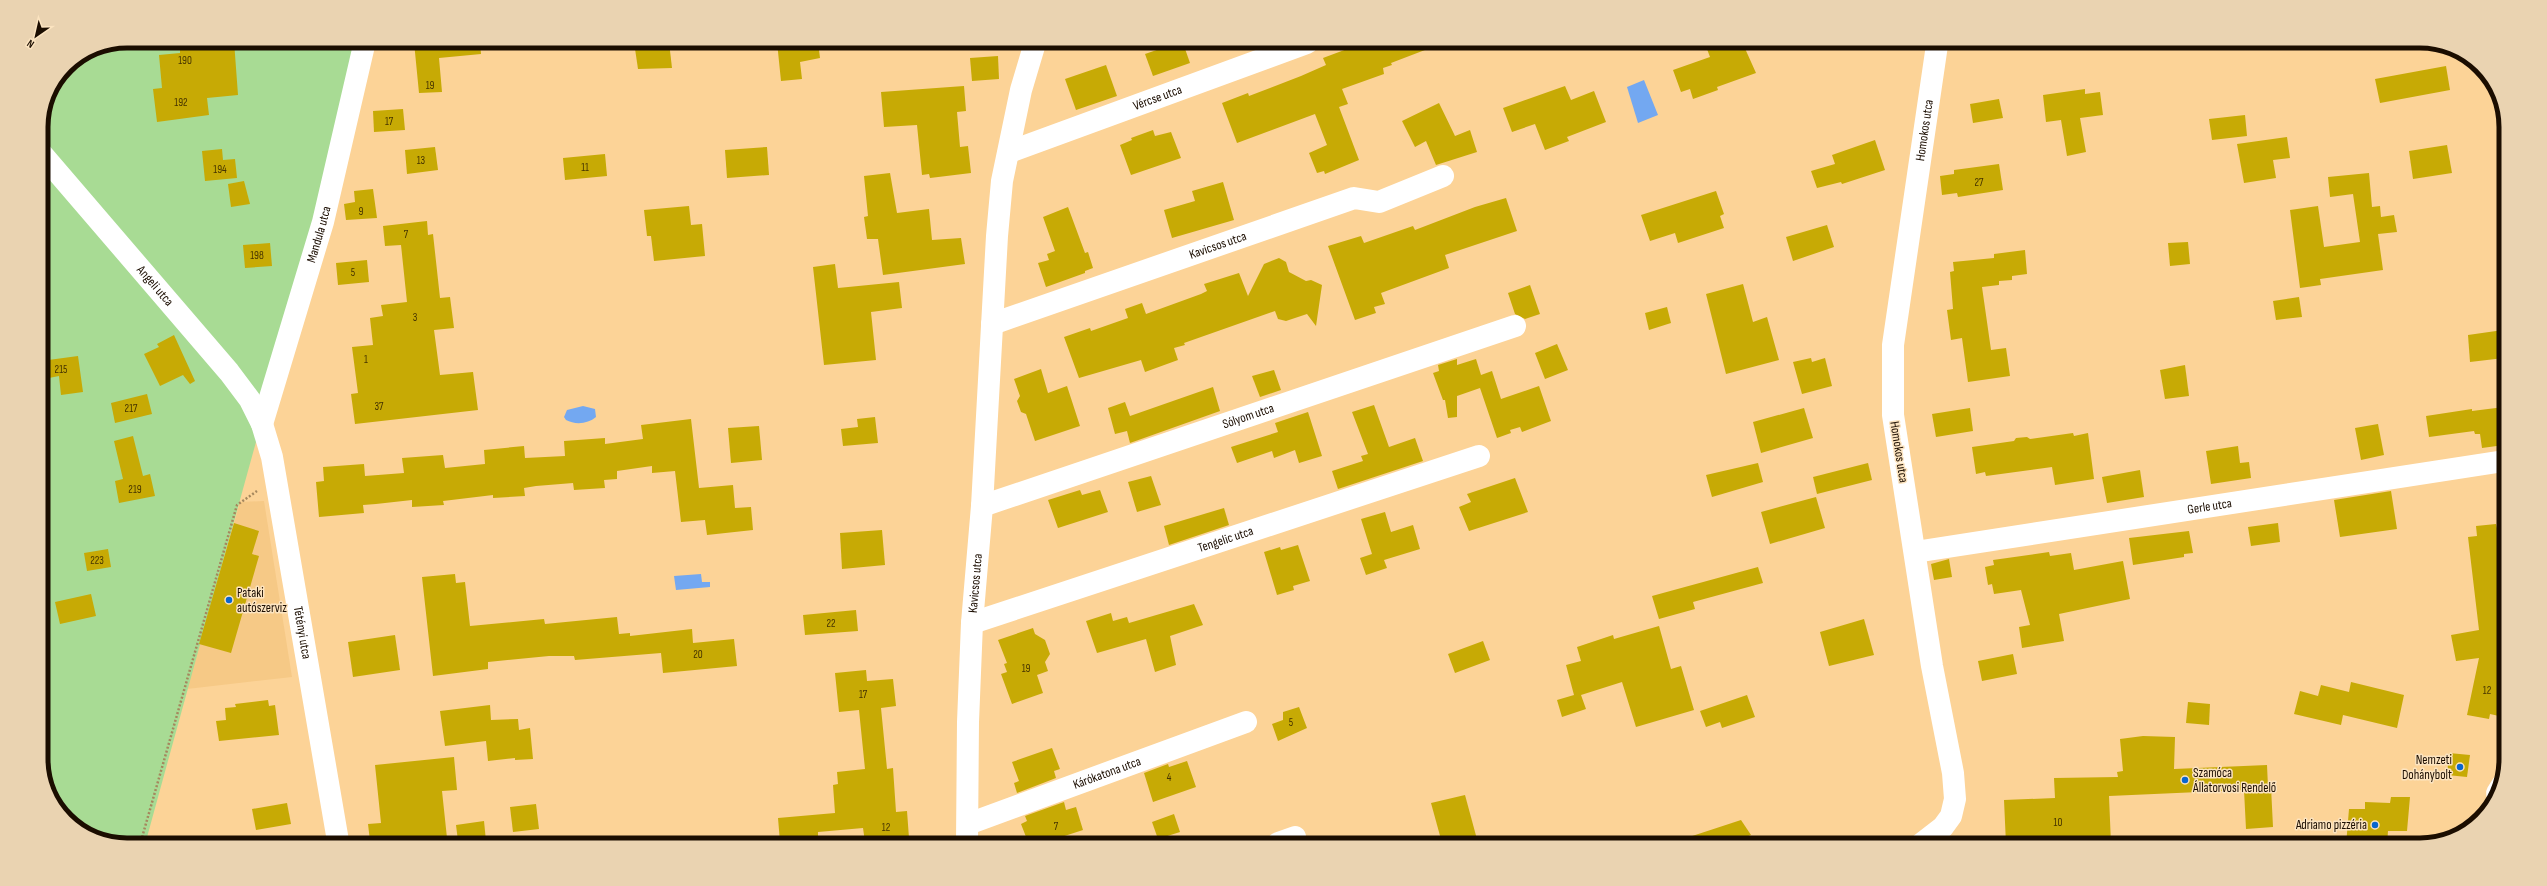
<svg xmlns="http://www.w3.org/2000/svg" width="2547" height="886" font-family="'Sofia Sans Condensed',sans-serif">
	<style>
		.built { fill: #f6c986 }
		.green { fill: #a8db94 }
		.water { fill: #73a8f1 }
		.building { fill: #c7aa05 }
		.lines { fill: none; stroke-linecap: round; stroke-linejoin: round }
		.path { stroke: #a5875d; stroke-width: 2.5; stroke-dasharray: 2 2; stroke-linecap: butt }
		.street { stroke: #fff; stroke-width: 22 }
		.secondary { stroke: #fff; stroke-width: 22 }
		.poi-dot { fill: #0a66cf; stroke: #fce4c0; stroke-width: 1.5 }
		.labels { text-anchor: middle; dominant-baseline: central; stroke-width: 3; stroke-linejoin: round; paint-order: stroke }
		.number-label { font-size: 11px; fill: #463401 }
		.street-label { font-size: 13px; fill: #1b0d00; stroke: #fce4c0 }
		.poi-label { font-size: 13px; fill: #1b0d00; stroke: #fce4c0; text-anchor: start }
		.rim { fill: none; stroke: #1b0d00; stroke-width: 5 }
	</style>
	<rect width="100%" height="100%" fill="#fcd397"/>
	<!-- built -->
	<polygon class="built" points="264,501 292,677 187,689 240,502"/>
	<!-- green -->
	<path class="green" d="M127,41H365C294,308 219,574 146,841H100L59,812L41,765V122C49,87 60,65 93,48C103,43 117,43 127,41Z"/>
	<!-- water -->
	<g class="water">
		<polygon points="1644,80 1658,115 1638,123 1627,87"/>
		<path d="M583,406L595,409L596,417C588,424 575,425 566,420L564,417L567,410Z"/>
		<polygon points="701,574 702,582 710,582 710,587 676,590 674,576"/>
	</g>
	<!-- building -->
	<g class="building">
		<polygon points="211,41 234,41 238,95 207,98 209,115 157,122 153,89 162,88 159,55 180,53 180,49 211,47"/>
		<polygon points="414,42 480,42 481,54 439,58 442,92 419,93"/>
		<polygon points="634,42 669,42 672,68 638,69"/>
		<polygon points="777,42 818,42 820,58 800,62 802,79 781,81"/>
		<polygon points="1177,43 1183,43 1190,63 1153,76 1145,54"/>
		<polygon points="1363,43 1438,45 1391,63 1392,65 1383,68 1384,74 1342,89 1348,104 1339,107 1359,160 1325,174 1324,171 1317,173 1309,153 1327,145 1315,114 1237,143 1222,103 1248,93 1249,96 1301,76 1326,65 1323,58"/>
		<polygon points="1721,44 1743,44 1756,73 1717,87 1718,90 1693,99 1690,89 1681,92 1673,70 1710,57 1707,49"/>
		<polygon points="998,56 999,79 972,81 970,58"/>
		<polygon points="1106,65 1117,96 1076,110 1065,79"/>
		<polygon points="2446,66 2450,90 2380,103 2375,79"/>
		<polygon points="964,86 966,111 957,112 960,147 968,146 971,173 930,178 929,174 922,175 917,125 884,127 881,92"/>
		<polygon points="1565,86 1571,100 1594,91 1606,122 1567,137 1569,141 1545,150 1535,124 1512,132 1503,108"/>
		<polygon points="2085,89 2085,94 2100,92 2103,115 2080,118 2086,152 2067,156 2061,120 2046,122 2043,95"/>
		<polygon points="1999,99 2003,118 1973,123 1970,104"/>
		<polygon points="1439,103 1455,136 1470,130 1477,152 1436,165 1426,141 1415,147 1402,121"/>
		<polygon points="403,109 405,130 374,132 373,111"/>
		<polygon points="2245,115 2247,136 2212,140 2209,119"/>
		<polygon points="1153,130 1155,136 1171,132 1181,158 1131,175 1120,145 1132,140 1131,138"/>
		<polygon points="2287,137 2290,158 2273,160 2276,178 2244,183 2237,144"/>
		<polygon points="1875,140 1885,170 1842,184 1841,182 1817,188 1811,171 1835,164 1832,155"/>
		<polygon points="2447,145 2452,173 2413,179 2409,151"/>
		<polygon points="435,147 438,170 407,174 405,150"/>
		<polygon points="767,147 769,175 727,178 725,150"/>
		<polygon points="222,149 223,160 235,159 237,178 205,181 202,151"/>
		<polygon points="605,154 607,176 565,180 563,158"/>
		<polygon points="1999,164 2003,190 1958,197 1957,193 1942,195 1940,176 1954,174 1954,170"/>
		<polygon points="890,173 897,213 929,209 932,240 961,238 965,264 883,275 878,239 867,239 864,217 868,216 864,176"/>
		<polygon points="2369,173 2372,207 2380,206 2381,217 2394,215 2397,232 2378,234 2383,270 2320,279 2321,285 2300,288 2290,210 2318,206 2324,247 2360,242 2353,194 2330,197 2328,177"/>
		<polygon points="244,181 250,204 231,207 228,184"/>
		<polygon points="1223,182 1234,220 1172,238 1164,210 1195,201 1192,191"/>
		<polygon points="373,189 377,218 346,220 344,204 355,202 354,191"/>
		<polygon points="1716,191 1724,214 1720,216 1724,228 1678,243 1675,233 1650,241 1641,215"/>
		<polygon points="1506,198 1517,231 1445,255 1449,268 1381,293 1385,304 1374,307 1376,313 1355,320 1328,246 1361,236 1364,243 1413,226 1415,230 1475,207"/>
		<polygon points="689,206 691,225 702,224 705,256 654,261 651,236 647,236 644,210"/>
		<polygon points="1068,207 1085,253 1088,252 1093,268 1085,271 1085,273 1046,287 1038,263 1049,260 1047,254 1055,251 1043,217"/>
		<polygon points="427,221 428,235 433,234 440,298 450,297 454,328 434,330 440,375 473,372 478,410 355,424 351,394 358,393 352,347 373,345 370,318 383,316 381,305 407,302 401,245 385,246 383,226"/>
		<polygon points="1827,225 1834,247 1793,261 1786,237"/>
		<polygon points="2188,242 2190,264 2170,266 2168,243"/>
		<polygon points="270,243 272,266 245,268 243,245"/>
		<polygon points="2025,250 2027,274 2012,276 2012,280 1999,281 1999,285 1982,287 1991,350 2006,348 2010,376 1968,382 1962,338 1951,340 1947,310 1953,309 1950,272 1954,271 1953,262 1994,258 1994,254"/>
		<polygon points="1279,258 1286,262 1289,272 1306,281 1311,280 1322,285 1316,326 1307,314 1286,321 1278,319 1275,311 1184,343 1185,345 1174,348 1178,360 1145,372 1141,360 1079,378 1064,337 1090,328 1091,331 1128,318 1125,309 1142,303 1146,314 1201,294 1207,291 1204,284 1239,273 1248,296 1264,264"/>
		<polygon points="367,260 369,282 338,285 336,263"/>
		<polygon points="835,264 838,288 899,282 902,308 871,312 876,360 824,365 813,267"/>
		<polygon points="1743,284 1753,322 1767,317 1779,360 1726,374 1706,294"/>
		<polygon points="1530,285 1540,314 1525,319 1515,314 1508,293"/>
		<polygon points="2299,297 2302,317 2276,320 2273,301"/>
		<polygon points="1667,307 1671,323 1649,330 1645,313"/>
		<polygon points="2503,330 2504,358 2470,362 2468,335"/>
		<polygon points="174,335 195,381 190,384 183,375 160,386 144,354 159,347 157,344"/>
		<polygon points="1557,344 1568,370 1545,379 1535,353"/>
		<polygon points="78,356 83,392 61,395 59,376 44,379 41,361"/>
		<polygon points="1811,358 1812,362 1825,358 1832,386 1802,394 1793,362"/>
		<polygon points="1457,359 1457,365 1476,359 1481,375 1492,371 1501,399 1539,386 1551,421 1522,432 1520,427 1510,430 1511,433 1497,438 1480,388 1457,396 1457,417 1448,418 1445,400 1443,400 1433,373 1439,371 1438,365"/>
		<polygon points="2185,365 2189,396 2165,399 2160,370"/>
		<polygon points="1041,369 1048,393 1067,386 1080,426 1035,441 1026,414 1021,412 1017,401 1020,396 1014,379"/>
		<polygon points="1274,370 1281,390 1260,397 1252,376"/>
		<polygon points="1213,387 1220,411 1130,443 1127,431 1115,434 1108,408 1125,402 1130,416"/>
		<polygon points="147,394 152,414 115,423 111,403"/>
		<polygon points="1374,405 1389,447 1415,438 1423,461 1338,489 1332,471 1363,461 1361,456 1368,454 1352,412"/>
		<polygon points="2504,407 2504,445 2482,448 2480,434 2475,434 2474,431 2429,437 2426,416 2472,409 2472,411"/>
		<polygon points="1804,408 1813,438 1761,453 1753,422"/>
		<polygon points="1970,408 1973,431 1936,437 1932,414"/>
		<polygon points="1308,412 1322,456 1299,463 1295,450 1274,458 1272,451 1237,463 1231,447 1278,432 1275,423"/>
		<polygon points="875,417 878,443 843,446 841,429 858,427 857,419"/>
		<polygon points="691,419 699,488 733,485 735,508 751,507 753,530 707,535 705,520 681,522 675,471 652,473 652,466 617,471 617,479 604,480 605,488 574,490 573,483 536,486 524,488 525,496 493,498 493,495 443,501 444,505 412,507 412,500 376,504 363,505 364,513 319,517 316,482 324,481 323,467 364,464 365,476 404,473 402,458 443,455 445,468 485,464 484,450 524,446 525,458 565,456 564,441 605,438 605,444 643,439 641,425"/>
		<polygon points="2378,424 2384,455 2361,460 2355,428"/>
		<polygon points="759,426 762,460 731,463 728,428"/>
		<polygon points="2073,433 2074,436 2088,433 2094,479 2055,485 2052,467 1986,476 1985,472 1976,474 1972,447 2014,441 2016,438 2027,437 2030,439"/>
		<polygon points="133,436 143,476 150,474 155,496 119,503 115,481 123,479 114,441"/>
		<polygon points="2238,446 2240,463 2249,462 2251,478 2211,484 2206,451"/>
		<polygon points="1758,463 1763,482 1712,497 1706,475"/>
		<polygon points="1868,463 1872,480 1817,494 1813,477"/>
		<polygon points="2140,470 2144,497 2107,503 2102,477"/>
		<polygon points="1151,476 1161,505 1137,512 1128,482"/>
		<polygon points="1515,478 1528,512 1469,531 1459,507 1471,502 1467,494"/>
		<polygon points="1080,490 1082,495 1100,490 1108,512 1058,528 1048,500"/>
		<polygon points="2391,491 2397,529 2340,537 2334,500"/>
		<polygon points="1816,497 1825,528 1770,544 1761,512"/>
		<polygon points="1224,508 1229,525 1169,545 1164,526"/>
		<polygon points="1385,512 1391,532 1413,525 1420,549 1384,560 1387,568 1366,575 1360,558 1372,554 1361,519"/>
		<polygon points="234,523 259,531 252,554 259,556 231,653 199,644"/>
		<polygon points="2278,523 2280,542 2251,546 2248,527"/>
		<polygon points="2496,524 2503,554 2502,655 2498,676 2502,677 2502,704 2499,716 2490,714 2489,719 2467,715 2479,658 2456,661 2451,635 2479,630 2468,537 2477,536 2476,526"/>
		<polygon points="882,530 885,565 842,569 840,533"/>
		<polygon points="2189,531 2193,553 2184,554 2184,557 2133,565 2129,538"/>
		<polygon points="1298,545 1310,581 1293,586 1294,590 1277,595 1264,552 1280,547 1281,550"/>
		<polygon points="108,549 111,567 87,571 84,553"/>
		<polygon points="2049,552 2050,556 2071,553 2074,570 2123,561 2130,599 2059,614 2064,641 2022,648 2019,627 2030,625 2021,590 1994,594 1992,584 1988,585 1985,567 1994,565 1993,560"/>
		<polygon points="1949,559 1952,577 1934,580 1931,564"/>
		<polygon points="1758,567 1763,583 1693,602 1695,609 1659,619 1652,596"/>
		<polygon points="455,574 456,583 465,582 470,626 544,619 545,624 617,617 619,634 630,633 630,636 692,629 693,643 734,639 737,666 663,673 661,653 575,660 574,656 549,656 488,662 488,669 433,676 422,577"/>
		<polygon points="91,594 96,616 60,624 55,602"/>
		<polygon points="1194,604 1203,625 1170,636 1176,665 1155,672 1146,639 1097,653 1086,621 1111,613 1113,621 1127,617 1129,623"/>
		<polygon points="856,610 858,631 805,635 803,615"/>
		<polygon points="1864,619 1874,655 1829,666 1820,632"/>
		<polygon points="1659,626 1671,669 1681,666 1694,710 1636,727 1622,682 1581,695 1586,709 1562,717 1557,700 1574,695 1566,665 1581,661 1577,647 1613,635 1614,639"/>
		<polygon points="1033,628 1035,634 1045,640 1050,654 1045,662 1048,671 1037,675 1043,693 1012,704 1001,674 1007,672 1004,664 1007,663 998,640"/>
		<polygon points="395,635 400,670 353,677 348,642"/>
		<polygon points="1483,641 1490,660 1455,673 1448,654"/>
		<polygon points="2013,654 2017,674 1982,681 1978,661"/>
		<polygon points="866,670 867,681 893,679 896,706 881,708 887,769 893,768 896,812 907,811 909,838 865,842 863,828 818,832 818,836 810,837 810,839 780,842 778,818 835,813 833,785 838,784 837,772 865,769 859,710 839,712 835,673"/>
		<polygon points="2351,682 2404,695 2397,728 2343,715 2341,725 2294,714 2300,691 2318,696 2321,685 2349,692"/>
		<polygon points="1747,695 1755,717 1722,728 1720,722 1706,727 1700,711"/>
		<polygon points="268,700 269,706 275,705 279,735 219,741 216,721 226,720 225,708 236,707 235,704"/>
		<polygon points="2188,702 2210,704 2209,725 2186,723"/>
		<polygon points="490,705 491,720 518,719 519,730 530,728 533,759 515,760 515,758 488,761 486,741 445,746 440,711"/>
		<polygon points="1299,707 1307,728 1278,741 1272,724 1283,720 1283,712"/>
		<polygon points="2143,736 2175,737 2174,769 2267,765 2268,787 2271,787 2273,827 2246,829 2244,790 2109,796 2111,844 2006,844 2004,800 2055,798 2054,778 2118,777 2117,772 2123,771 2120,739"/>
		<polygon points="1052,748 1060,769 1054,771 1056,778 1017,793 1014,783 1019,781 1012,762"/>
		<polygon points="2449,753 2470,755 2467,777 2447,775"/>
		<polygon points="454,757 457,790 442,791 447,838 413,841 370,841 368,824 381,823 375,765"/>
		<polygon points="1187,761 1196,787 1153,802 1144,773 1168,764 1169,767"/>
		<polygon points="1465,795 1478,843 1442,843 1431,803"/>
		<polygon points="2391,797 2410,797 2407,831 2388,831 2387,845 2346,845 2349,809 2365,809 2365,802 2390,803"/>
		<polygon points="1064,802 1066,810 1076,807 1083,830 1046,842 1028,842 1021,824 1027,821 1025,816"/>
		<polygon points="287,803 291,824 256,830 252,809"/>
		<polygon points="536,804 539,829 513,832 510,807"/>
		<polygon points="1174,814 1180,832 1158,839 1152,822"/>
		<polygon points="1741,820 1751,835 1727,844 1681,844 1680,840"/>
		<polygon points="484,821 486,841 458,841 456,825"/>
	</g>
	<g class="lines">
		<!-- path -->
		<polyline class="path" points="141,841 237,505 257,491"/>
		<!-- street -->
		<g class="street">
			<path id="s1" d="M1009,152L1307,43"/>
			<path id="s2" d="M992,324L1354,198L1379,202L1443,176"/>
			<path id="s3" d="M262,424L323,222L365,41"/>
			<path id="s4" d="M982,506L1515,326"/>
			<path id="s5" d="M1915,552L2504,461"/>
			<path id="s6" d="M972,623L1479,456"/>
			<polyline points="2497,793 2502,785"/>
			<path id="s7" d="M968,824L1246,722"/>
			<path id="s8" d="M967,842L968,722L972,623L982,506L997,236L1002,181L1021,90L1035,43"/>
			<polyline points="1278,843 1295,837"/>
			<path id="s9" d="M1921,844L1943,827L1951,816L1955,799L1953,773L1932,666L1893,415V345L1937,45"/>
		</g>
		<!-- secondary -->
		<path class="secondary" id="s10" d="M41,153L229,372L250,400L262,424L272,457L338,841"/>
	</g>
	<!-- markers -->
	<g class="poi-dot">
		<circle cx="229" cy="600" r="4"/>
		<circle cx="2460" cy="767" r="4"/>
		<circle cx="2185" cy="780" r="4"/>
		<circle cx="2375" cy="825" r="4"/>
	</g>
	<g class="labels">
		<!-- number labels -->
		<g class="number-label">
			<text x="185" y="60">190</text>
			<text x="430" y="85">19</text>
			<text x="181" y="102">192</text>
			<text x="389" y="121">17</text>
			<text x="421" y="160">13</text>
			<text x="585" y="167">11</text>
			<text x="220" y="169">194</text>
			<text x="1979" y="182">27</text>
			<text x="361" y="211">9</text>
			<text x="406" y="234">7</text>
			<text x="257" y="255">198</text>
			<text x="353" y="272">5</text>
			<text x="415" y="317">3</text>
			<text x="366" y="359">1</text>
			<text x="61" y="369">215</text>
			<text x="379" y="406">37</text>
			<text x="131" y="408">217</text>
			<text x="135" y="489">219</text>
			<text x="97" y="560">223</text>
			<text x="831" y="623">22</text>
			<text x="698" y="654">20</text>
			<text x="1026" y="668">19</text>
			<text x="2487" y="690">12</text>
			<text x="863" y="694">17</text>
			<text x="1291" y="722">5</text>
			<text x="1169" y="777">4</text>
			<text x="2058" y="822">10</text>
			<text x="1056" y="826">7</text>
			<text x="886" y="827">12</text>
		</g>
		<!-- street labels -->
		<g class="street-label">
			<text stroke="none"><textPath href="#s1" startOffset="158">Vércse utca</textPath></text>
			<text stroke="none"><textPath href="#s9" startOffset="735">Homokos utca</textPath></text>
			<text stroke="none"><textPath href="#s3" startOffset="198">Mandula utca</textPath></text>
			<text stroke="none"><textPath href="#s2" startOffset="239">Kavicsos utca</textPath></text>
			<text stroke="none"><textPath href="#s10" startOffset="175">Angeli utca</textPath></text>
			<text stroke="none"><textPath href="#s4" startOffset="281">Sólyom utca</textPath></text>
			<text transform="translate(1899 452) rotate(81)">Homokos utca</text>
			<text stroke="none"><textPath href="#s5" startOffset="298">Gerle utca</textPath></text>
			<text stroke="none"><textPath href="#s6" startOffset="267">Tengelic utca</textPath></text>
			<text stroke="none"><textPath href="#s8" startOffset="259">Kavicsos utca</textPath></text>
			<text stroke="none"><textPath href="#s10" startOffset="563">Tétényi utca</textPath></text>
			<text stroke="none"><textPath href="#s7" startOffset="148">Kárókatona utca</textPath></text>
		</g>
		<!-- poi labels -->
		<g class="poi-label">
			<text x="237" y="593">Pataki<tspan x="237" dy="15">autószerviz</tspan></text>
			<text x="2452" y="760" text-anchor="end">Nemzeti<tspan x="2452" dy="15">Dohánybolt</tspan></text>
			<text x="2193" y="773">Szamóca<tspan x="2193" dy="15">Állatorvosi Rendelő</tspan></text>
			<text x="2367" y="825" text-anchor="end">Adriamo pizzéria</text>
		</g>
	</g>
	<!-- crop -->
	<path d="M0 0H2547V886H0ZM127 48H2420A79 79 0 0 1 2499 127V759A79 79 0 0 1 2420 838H127A79 79 0 0 1 48 759V127A79 79 0 0 1 127 48Z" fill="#ead3b1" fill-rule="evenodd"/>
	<path class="rim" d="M127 48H2420A79 79 0 0 1 2499 127V759A79 79 0 0 1 2420 838H127A79 79 0 0 1 48 759V127A79 79 0 0 1 127 48Z"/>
	<!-- north arrow -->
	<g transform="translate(36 36) rotate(214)" stroke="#fce4c0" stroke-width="3" paint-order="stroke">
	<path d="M0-3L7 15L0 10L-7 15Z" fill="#1b0d00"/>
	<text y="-6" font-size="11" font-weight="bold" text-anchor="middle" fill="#1b0d00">N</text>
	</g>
</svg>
